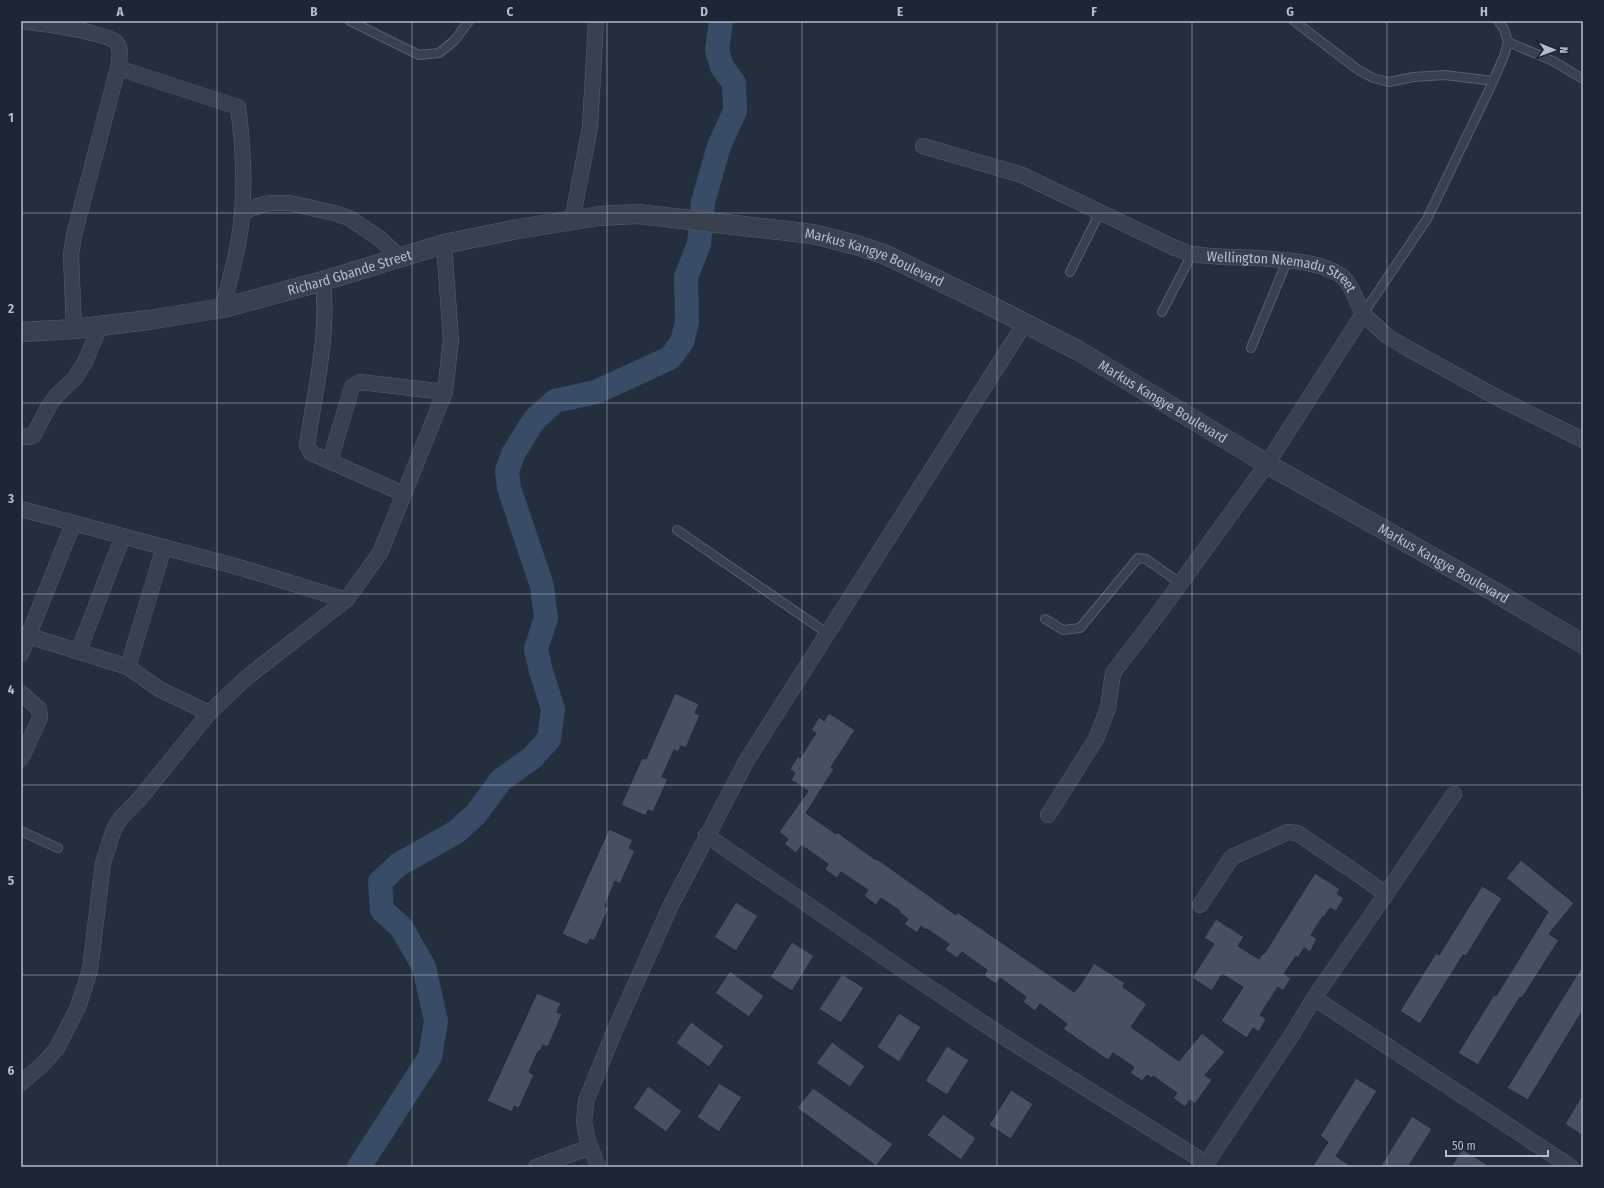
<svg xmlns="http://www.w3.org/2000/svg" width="1604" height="1188" font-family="'Fira Sans Condensed',sans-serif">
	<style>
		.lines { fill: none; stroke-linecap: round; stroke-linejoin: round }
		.river { stroke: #394c67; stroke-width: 24 }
		.building { fill: #455162; stroke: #1f2835 }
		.service-casing { stroke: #565f6c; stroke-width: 10 }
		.minor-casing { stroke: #565f6c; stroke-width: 16 }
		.tertiary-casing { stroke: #565f6c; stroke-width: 20 }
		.service { stroke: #38414e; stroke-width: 8 }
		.minor { stroke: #38414e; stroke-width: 15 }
		.tertiary { stroke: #38414e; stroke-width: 19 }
		.grid { fill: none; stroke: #b4bcc9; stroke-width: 1; stroke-opacity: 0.55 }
		.labels { text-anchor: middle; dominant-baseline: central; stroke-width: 3; stroke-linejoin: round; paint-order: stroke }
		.street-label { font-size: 14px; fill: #b4bcc9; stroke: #1d2633 }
		.neatline { fill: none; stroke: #b4bcc9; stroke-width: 1.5 }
		.grid-label { font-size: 13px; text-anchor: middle; font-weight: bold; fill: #b4bcc9 }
	</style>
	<rect width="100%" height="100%" fill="#242f3e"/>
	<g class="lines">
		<!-- river -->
		<polyline class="river" points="359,1167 430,1057 436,1021 424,967 401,927 382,910 380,882 398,865 456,832 476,814 501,780 532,758 549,739 553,709 541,671 536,649 546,618 542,586 509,488 507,471 513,454 534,420 555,401 596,392 670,358 682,342 687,322 686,277 699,244 703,202 719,146 735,111 734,83 722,67 717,50 721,21"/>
	</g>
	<!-- building -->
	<g class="building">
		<polygon points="675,693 699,704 695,713 700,715 686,748 681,746 678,752 674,750 662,777 668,779 653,812 648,810 646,816 621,805 642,758 646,759"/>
		<polygon points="829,713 855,730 831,767 834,769 806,813 836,834 837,832 876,860 877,859 956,915 957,912 1074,992 1081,984 1094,963 1125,983 1123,987 1147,1004 1131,1027 1179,1061 1202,1033 1225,1052 1205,1075 1212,1080 1195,1104 1190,1100 1185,1107 1173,1098 1177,1093 1153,1076 1152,1078 1147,1075 1142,1081 1130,1073 1134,1067 1113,1053 1108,1060 1063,1029 1067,1024 1058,1017 1040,1004 1035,1011 1023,1002 1026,997 1000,978 996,984 984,976 987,970 962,952 957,958 945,950 949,944 927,929 926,930 921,926 917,933 904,924 908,919 899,912 900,911 881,898 876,905 864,896 868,890 841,872 837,878 825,870 828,864 807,849 801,846 796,853 784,844 788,839 779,832 808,791 791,780 795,773 790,769 798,756 800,758 816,733 811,730 819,717 824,721"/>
		<polygon points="609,829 633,840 629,848 635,851 620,884 615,881 605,906 609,908 594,941 590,939 587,945 562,934"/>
		<polygon points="1521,860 1574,903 1549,934 1559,940 1522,998 1520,997 1478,1065 1458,1053 1494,995 1496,996 1548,912 1506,878"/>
		<polygon points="1315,873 1340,889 1337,894 1344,898 1336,911 1330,908 1324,917 1323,916 1311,935 1317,939 1310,952 1304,948 1298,958 1296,956 1284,974 1291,978 1283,991 1278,987 1260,1015 1266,1019 1259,1032 1253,1028 1247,1038 1221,1021 1243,987 1222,974 1212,991 1192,978 1214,944 1204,938 1216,919 1244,937 1238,946 1259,959 1263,953 1264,954"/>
		<polygon points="1482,886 1502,898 1466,956 1463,955 1420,1024 1400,1011 1436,953 1439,955"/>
		<polygon points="736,902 758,916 736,951 714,937"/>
		<polygon points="792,942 814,956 792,991 770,977"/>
		<polygon points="1583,965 1583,1010 1528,1100 1507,1088"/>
		<polygon points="730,971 764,996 749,1017 715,993"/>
		<polygon points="842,974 864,988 841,1023 819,1009"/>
		<polygon points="537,993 561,1003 557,1012 562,1014 548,1047 543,1045 540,1051 538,1051 529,1072 534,1075 519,1108 514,1106 512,1112 487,1101"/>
		<polygon points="899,1013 921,1027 899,1062 877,1047"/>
		<polygon points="691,1022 724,1046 709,1067 676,1043"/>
		<polygon points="832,1042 865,1066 850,1087 816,1063"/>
		<polygon points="947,1046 969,1060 947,1095 925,1081"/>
		<polygon points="1356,1078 1377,1091 1336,1156 1352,1167 1312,1167 1328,1142 1320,1136"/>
		<polygon points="719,1083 742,1097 719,1132 697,1117"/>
		<polygon points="648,1086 682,1111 666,1132 633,1108"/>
		<polygon points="813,1088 893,1144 876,1166 797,1108"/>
		<polygon points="1011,1090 1033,1104 1011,1139 989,1125"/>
		<polygon points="1583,1094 1583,1136 1565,1124"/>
		<polygon points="943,1114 976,1138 961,1160 927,1135"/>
		<polygon points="1412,1116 1432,1129 1408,1167 1380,1167"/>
		<polygon points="1462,1149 1491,1167 1451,1167"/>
	</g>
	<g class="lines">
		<!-- service casing -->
		<g class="service-casing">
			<g id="service">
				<polyline points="350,21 419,55 439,53 454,41 469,21"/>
				<polyline points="1294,21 1357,69 1373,78 1389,82 1413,77 1445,75 1493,81"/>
				<polyline points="1508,42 1553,61 1583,79"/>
				<polyline points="1070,272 1100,212"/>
				<polyline points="1162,312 1192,254"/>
				<polyline points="1363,314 1427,219 1490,88 1504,56 1508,42 1504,29 1498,21"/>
				<polyline points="1251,348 1287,261"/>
				<polyline points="677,530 827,633"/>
				<polyline points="1045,619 1063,630 1080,628 1138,558 1146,559 1180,583"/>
				<polyline points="21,831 58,848"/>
			</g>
		</g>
		<!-- minor casing -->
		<g class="minor-casing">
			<g id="minor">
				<path d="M21,21C37,23 110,32 117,43C122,50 119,60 118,68L74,235L71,255L74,329"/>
				<path d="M118,68L238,107C244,151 246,195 239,239C235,262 228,285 223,308"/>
				<path id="s1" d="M923,146L1022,175L1175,248C1181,250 1187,253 1193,254C1232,261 1317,252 1345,279C1352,286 1358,305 1363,314L1267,464L1161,610L1113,673L1108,708L1096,739L1048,815"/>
				<polyline points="242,212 264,204 272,203 290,203 334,213 349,218 379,238 401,258"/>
				<polyline points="572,221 590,127 596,21"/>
				<path d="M323,281C329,337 315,390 307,445L311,453L404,494"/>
				<polyline points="1363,314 1387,336 1407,348 1500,399 1583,440"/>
				<polyline points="21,436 28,437 33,436 49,406 57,395 75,378 85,362 100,326"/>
				<polyline points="330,461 352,387 360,382 445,392"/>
				<polyline points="21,509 242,568 346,600"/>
				<polyline points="29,636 128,667 159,689 209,713"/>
				<polyline points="79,650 123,536"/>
				<polyline points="21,654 73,524"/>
				<polyline points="128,667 164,547"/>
				<polyline points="21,693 39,709 40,718 21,759"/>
				<polyline points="706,835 903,970 1012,1042 1206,1163"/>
				<polyline points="1386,894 1454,794"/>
				<polyline points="1200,905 1232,857 1288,832 1297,833 1355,872 1386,894 1314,998 1293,1033 1204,1167"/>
				<polyline points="1314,998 1571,1167"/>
				<polyline points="21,1083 43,1064 57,1048 78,1007 90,970 103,863 114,829 120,819 142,796 209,713 246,678 346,600 380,553 445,392 451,340 444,244"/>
				<polyline points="536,1167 590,1147"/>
				<polyline points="598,1167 587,1138 584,1122 586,1101 614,1032 670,907 747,760 1025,323"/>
			</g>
		</g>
		<!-- tertiary casing -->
		<g class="tertiary-casing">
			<g id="tertiary">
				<path id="s2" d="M21,332L74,329L149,320L223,308L323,281L444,244L518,229L599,216L638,214L813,234L856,245L886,255L989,305L1079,351L1267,464L1493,591L1583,644"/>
			</g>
		</g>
		<!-- service -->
		<use href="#service" class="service"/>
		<!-- minor -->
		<use href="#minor" class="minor"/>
		<!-- tertiary -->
		<use href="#tertiary" class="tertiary"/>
	</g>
	<!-- grid -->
	<path class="grid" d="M217,21V1167M412,21V1167M607,21V1167M802,21V1167M997,21V1167M1192,21V1167M1387,21V1167M21,213H1583M21,403H1583M21,594H1583M21,785H1583M21,975H1583"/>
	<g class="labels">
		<!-- street labels -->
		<g class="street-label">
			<text stroke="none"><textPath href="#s2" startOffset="872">Markus Kangye Boulevard</textPath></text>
			<text stroke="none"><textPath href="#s2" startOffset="335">Richard Gbande Street</textPath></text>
			<text stroke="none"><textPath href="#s1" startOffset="384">Wellington Nkemadu Street</textPath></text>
			<text stroke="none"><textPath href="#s2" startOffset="1196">Markus Kangye Boulevard</textPath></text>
			<text stroke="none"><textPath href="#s2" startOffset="1520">Markus Kangye Boulevard</textPath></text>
		</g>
	</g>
	<!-- border -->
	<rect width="1604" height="1188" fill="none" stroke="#1d2633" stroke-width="44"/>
	<!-- north arrow -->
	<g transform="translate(1554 50) rotate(91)" stroke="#1d2633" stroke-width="3" paint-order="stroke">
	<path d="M0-3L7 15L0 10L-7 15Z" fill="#b4bcc9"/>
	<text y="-6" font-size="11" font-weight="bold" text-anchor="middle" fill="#b4bcc9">N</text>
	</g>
	<!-- scale -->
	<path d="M1446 1150v6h102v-6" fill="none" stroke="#b4bcc9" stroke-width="2"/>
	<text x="1452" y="1150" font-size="12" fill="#b4bcc9" stroke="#1d2633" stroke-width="3" paint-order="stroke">50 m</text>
	<rect x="22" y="22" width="1560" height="1144" class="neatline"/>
	<g class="grid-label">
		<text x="120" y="16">A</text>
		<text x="314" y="16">B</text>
		<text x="510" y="16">C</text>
		<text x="704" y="16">D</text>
		<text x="900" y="16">E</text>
		<text x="1094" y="16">F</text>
		<text x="1290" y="16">G</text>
		<text x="1484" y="16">H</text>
		<text x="11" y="122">1</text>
		<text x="11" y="313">2</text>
		<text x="11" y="503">3</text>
		<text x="11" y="694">4</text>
		<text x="11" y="885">5</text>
		<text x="11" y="1075">6</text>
	</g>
</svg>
